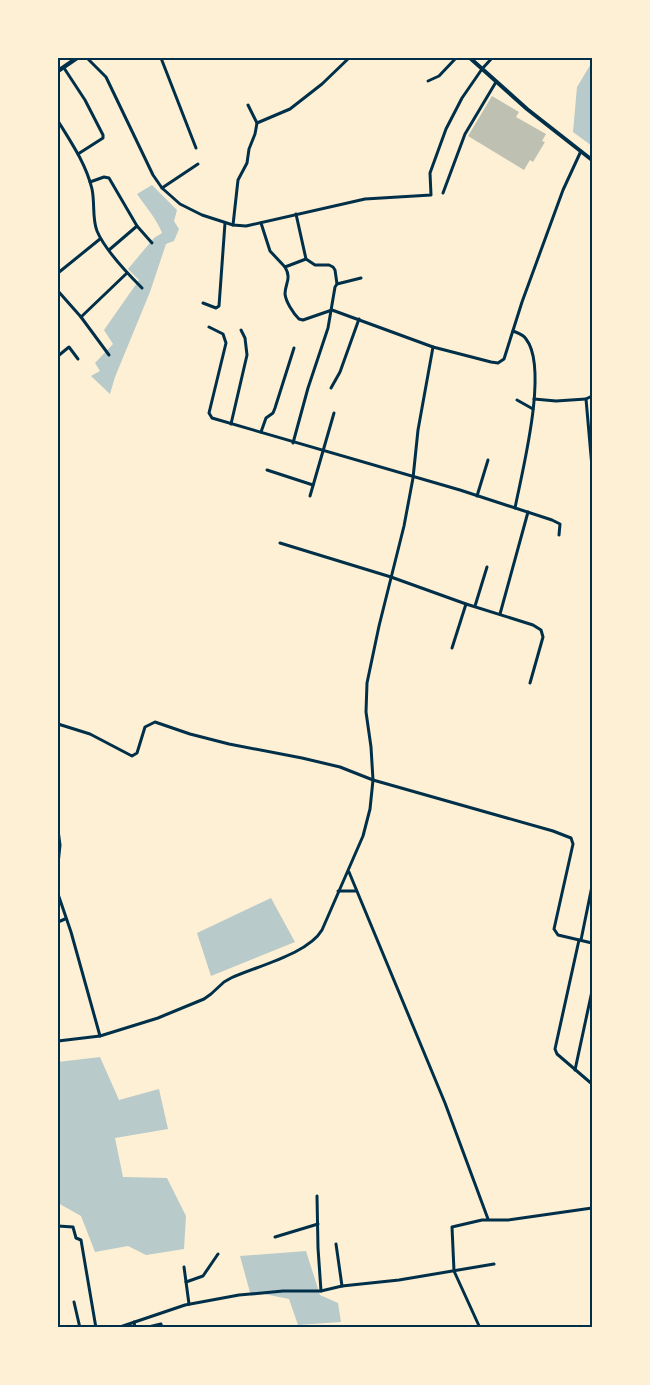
<svg xmlns="http://www.w3.org/2000/svg" width="650" height="1385" font-family="'Noto Sans',sans-serif">
	<style>
		.green { fill: #b9caca }
		.building { fill: #bec0b2 }
		.lines { fill: none; stroke-linecap: round; stroke-linejoin: round }
		.minor { stroke: #003049; stroke-width: 3 }
		.tertiary { stroke: #003049; stroke-width: 4 }
		.primary { stroke: #003049; stroke-width: 4.5 }
		.neatline { fill: none; stroke: #003049; stroke-width: 2 }
	</style>
	<rect width="100%" height="100%" fill="#fdf0d5"/>
	<!-- green -->
	<g class="green">
		<polygon points="592,62 592,146 573,132 577,87"/>
		<path d="M152,185L177,210L174,221L179,229L174,241L166,244L150,292L115,377L110,394L91,376L100,371L95,363L113,344L104,330L139,280L128,269L154,238L162,233C157,219 145,206 137,194Z"/>
		<polygon points="271,898 295,942 211,976 197,933"/>
		<polygon points="100,1057 119,1100 159,1089 168,1129 115,1138 123,1177 167,1178 186,1216 184,1249 146,1255 128,1246 95,1252 81,1216 58,1203 58,1062"/>
		<polygon points="306,1251 320,1295 338,1303 341,1322 298,1325 289,1299 264,1294 251,1296 240,1256"/>
	</g>
	<!-- building -->
	<polygon class="building" points="492,96 519,112 516,117 546,134 542,141 545,142 533,162 530,160 524,170 468,136"/>
	<g class="lines">
		<!-- minor -->
		<g class="minor">
			<polyline points="87,58 106,77 153,175 162,188 180,204 202,215 233,225 246,226 365,199 431,195 430,173 446,129 462,98 482,69 492,58"/>
			<polyline points="161,58 196,148"/>
			<polyline points="64,68 85,100 103,135 103,138 78,154"/>
			<polyline points="428,81 439,76 456,58"/>
			<polyline points="248,105 257,123"/>
			<path d="M58,121C71,142 86,164 92,189C95,203 92,219 97,231C105,250 127,273 142,288"/>
			<polyline points="90,182 104,177 109,178 137,226 152,243"/>
			<polyline points="162,188 198,164"/>
			<polyline points="443,193 465,134 496,82"/>
			<polyline points="296,214 306,259 315,265 329,265 333,267 335,270 337,284"/>
			<polyline points="261,223 270,251 285,267 306,259"/>
			<polyline points="233,225 238,180 247,163 249,149 255,134 257,123 290,109 322,84 349,58"/>
			<polyline points="109,250 137,226"/>
			<path d="M285,267C292,279 285,283 285,294C286,302 293,313 299,319L303,320L332,310L433,347"/>
			<polyline points="58,273 100,239"/>
			<polyline points="58,291 81,317 109,355"/>
			<polyline points="203,303 216,308 219,306 225,223"/>
			<polyline points="81,317 127,273"/>
			<polyline points="209,327 223,334 226,343 209,413 212,418 460,490 552,520 560,524 559,535"/>
			<path d="M513,331C518,333 523,334 526,339C549,368 522,472 515,508"/>
			<polyline points="58,356 69,347 78,359"/>
			<polyline points="331,388 340,372 359,319"/>
			<polyline points="592,396 586,399 592,467"/>
			<polyline points="534,399 556,401 586,399"/>
			<polyline points="517,400 533,409"/>
			<polyline points="231,424 247,355 245,338 241,330"/>
			<polyline points="261,432 266,418 273,413 275,408 294,348"/>
			<polyline points="293,443 308,388 328,328 335,287 337,284 361,278"/>
			<polyline points="267,470 313,485"/>
			<polyline points="310,496 334,413"/>
			<polyline points="477,496 488,460"/>
			<polyline points="280,543 391,577 466,604 533,625 541,630 543,637 530,683"/>
			<polyline points="475,606 487,567"/>
			<polyline points="500,614 528,512"/>
			<polyline points="452,648 466,604"/>
			<polyline points="58,724 90,734 132,756 137,753 145,727 155,722 190,734 229,744 302,758 340,767 373,780 553,831 571,838 573,844 554,929 558,935 592,943"/>
			<polyline points="58,830 60,845 58,864"/>
			<polyline points="349,872 445,1103 488,1219"/>
			<polyline points="338,891 356,891"/>
			<polyline points="58,894 71,932 100,1036"/>
			<polyline points="58,922 65,919"/>
			<polyline points="579,940 555,1049 557,1054 592,1084"/>
			<polyline points="581,940 592,886"/>
			<path d="M58,1041L100,1036L158,1018L204,999L211,994L224,982L231,978C257,966 308,954 322,930L363,836L370,809L373,780L371,747L366,712L367,683L379,626L404,526L413,478L418,430L433,347L491,362L498,363L504,359L522,302L563,190L581,151"/>
			<polyline points="575,1070 592,991"/>
			<polyline points="317,1196 318,1248 321,1291"/>
			<polyline points="58,1226 73,1227 76,1238 81,1240 96,1328"/>
			<polyline points="275,1237 318,1224"/>
			<polyline points="336,1244 342,1286"/>
			<polyline points="184,1267 189,1304"/>
			<polyline points="186,1282 203,1276 218,1254"/>
			<polyline points="74,1302 80,1328"/>
			<polyline points="134,1322 135,1328"/>
			<polyline points="117,1328 185,1305 239,1295 283,1291 321,1291 342,1286 399,1280 494,1264"/>
			<polyline points="144,1328 161,1324 162,1328"/>
			<polyline points="480,1328 454,1271 452,1227 482,1220 508,1220 592,1208"/>
		</g>
		<!-- tertiary -->
		<polyline class="tertiary" points="470,58 527,109 592,160"/>
		<!-- primary -->
		<polyline class="primary" points="58,71 77,58"/>
	</g>
	<!-- border -->
	<rect width="650" height="1385" fill="none" stroke="#fdf0d5" stroke-width="118"/>
	<rect x="59" y="59" width="532" height="1267" class="neatline"/>
</svg>
